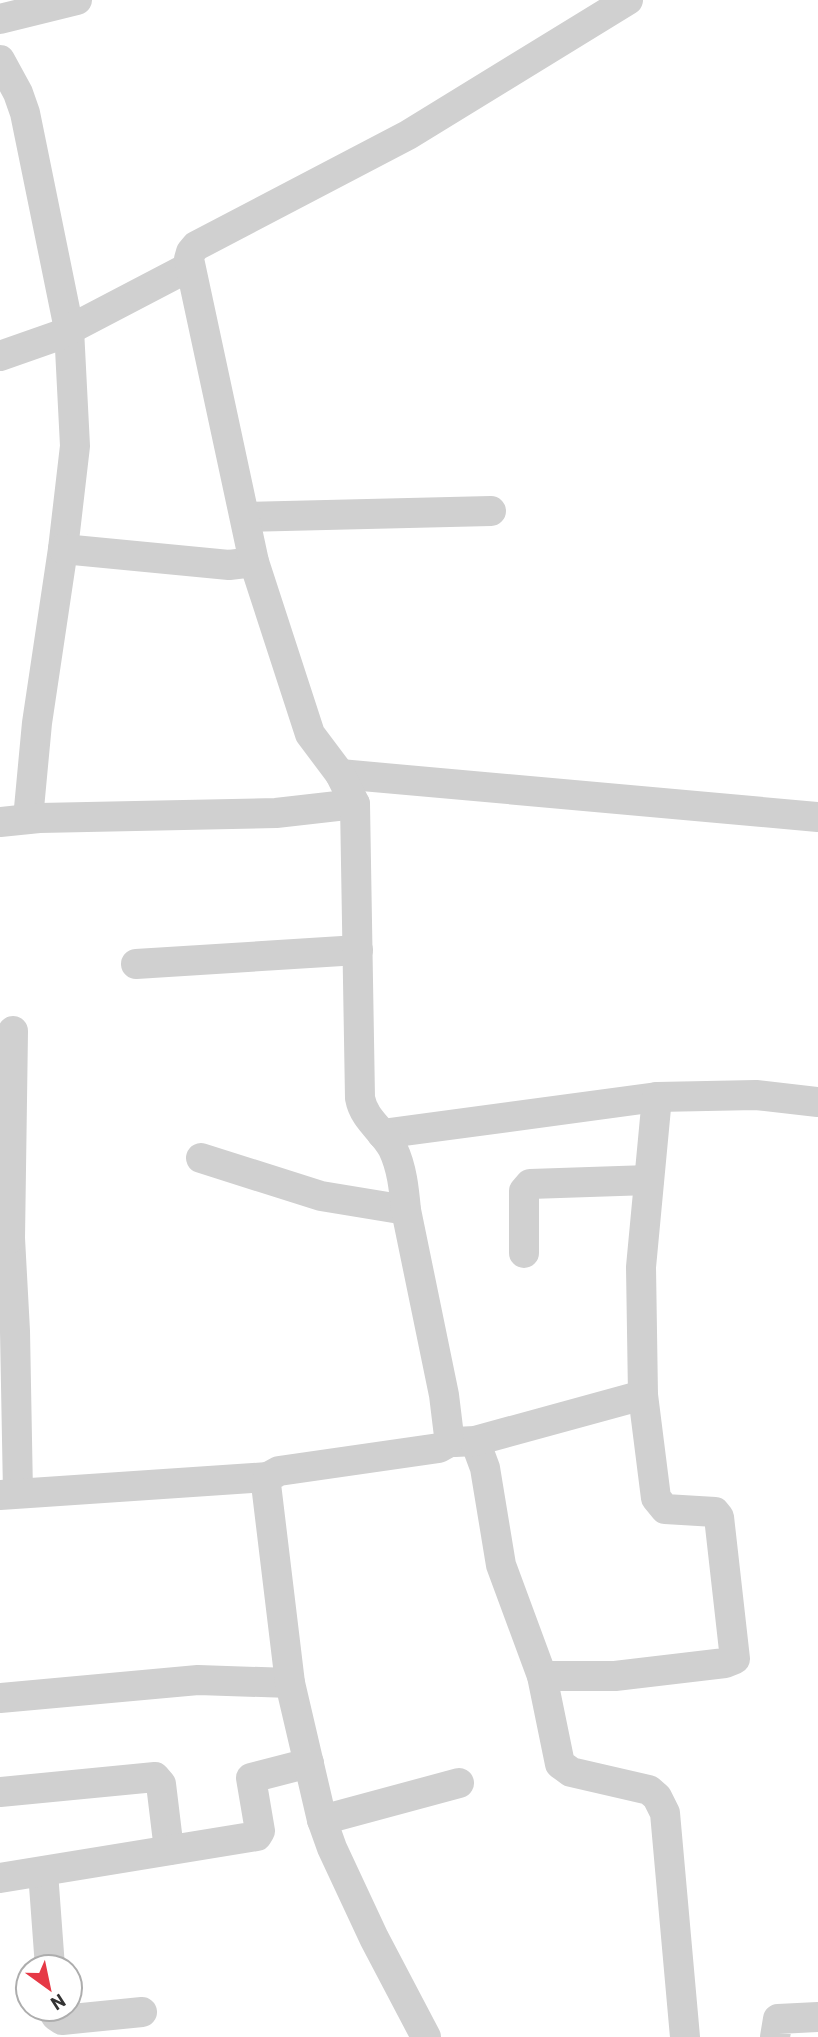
<svg xmlns="http://www.w3.org/2000/svg" width="818" height="2037" font-family="Barlow,sans-serif">
	<style>
		.lines { fill: none; stroke-linecap: round; stroke-linejoin: round }
		.street { stroke: #d0d0d0; stroke-width: 30 }
	</style>
	<rect width="100%" height="100%" fill="#fff"/>
	<g class="lines">
		<!-- street -->
		<g class="street">
			<polyline points="0,19 77,0"/>
			<polyline points="0,60 18,93 25,113 69,329 75,446 63,549 37,723 28,819"/>
			<polyline points="0,356 57,336 189,267"/>
			<polyline points="246,517 491,511"/>
			<polyline points="63,549 229,565 254,562"/>
			<polyline points="340,774 818,817"/>
			<polyline points="0,822 39,818 276,813 355,804"/>
			<polyline points="136,964 358,950"/>
			<polyline points="382,1134 657,1097 756,1095 818,1102"/>
			<polyline points="201,1158 321,1196 406,1210"/>
			<polyline points="10,1238 15,1331 18,1493"/>
			<polyline points="0,1239 10,1238 13,1031"/>
			<polyline points="524,1253 524,1191 530,1184 649,1180"/>
			<polyline points="475,1441 485,1468 501,1565 542,1676 560,1764 571,1772 649,1790 657,1797 665,1813 685,2037"/>
			<polyline points="455,1442 475,1441 643,1395"/>
			<polyline points="0,1495 268,1477"/>
			<polyline points="542,1676 615,1676 725,1663 735,1659 719,1517 715,1512 665,1509 656,1498 643,1395 641,1267 657,1097"/>
			<polyline points="0,1698 198,1680 290,1683"/>
			<polyline points="0,1792 155,1777 161,1784 169,1850"/>
			<polyline points="322,1820 459,1783"/>
			<polyline points="43,1872 50,1967"/>
			<polyline points="0,1878 257,1836 260,1831 251,1778 309,1763"/>
			<polyline points="52,2009 56,2016 62,2020 142,2012"/>
			<path d="M426,2037L374,1938L332,1848L322,1820L290,1683L266,1484L268,1477L279,1471L439,1448L448,1443L449,1436L444,1395L406,1210C404,1189 402,1168 393,1149C383,1130 364,1120 360,1098L355,804L340,774L310,734L254,562L189,259L191,252L196,246L408,135L628,0"/>
			<polyline points="775,2037 778,2019 818,2017"/>
		</g>
	</g>
	<!-- north arrow -->
	<g transform="translate(49 1988) rotate(147)"><circle r="33" fill="#ffffff" stroke="#adadad" stroke-width="2"/>
	<path d="M0-5L12 26L0 18L-12 26Z" fill="#e63946"/>
	<text y="-10" font-size="19" font-weight="bold" text-anchor="middle" fill="#333333">N</text>
	</g>
</svg>
